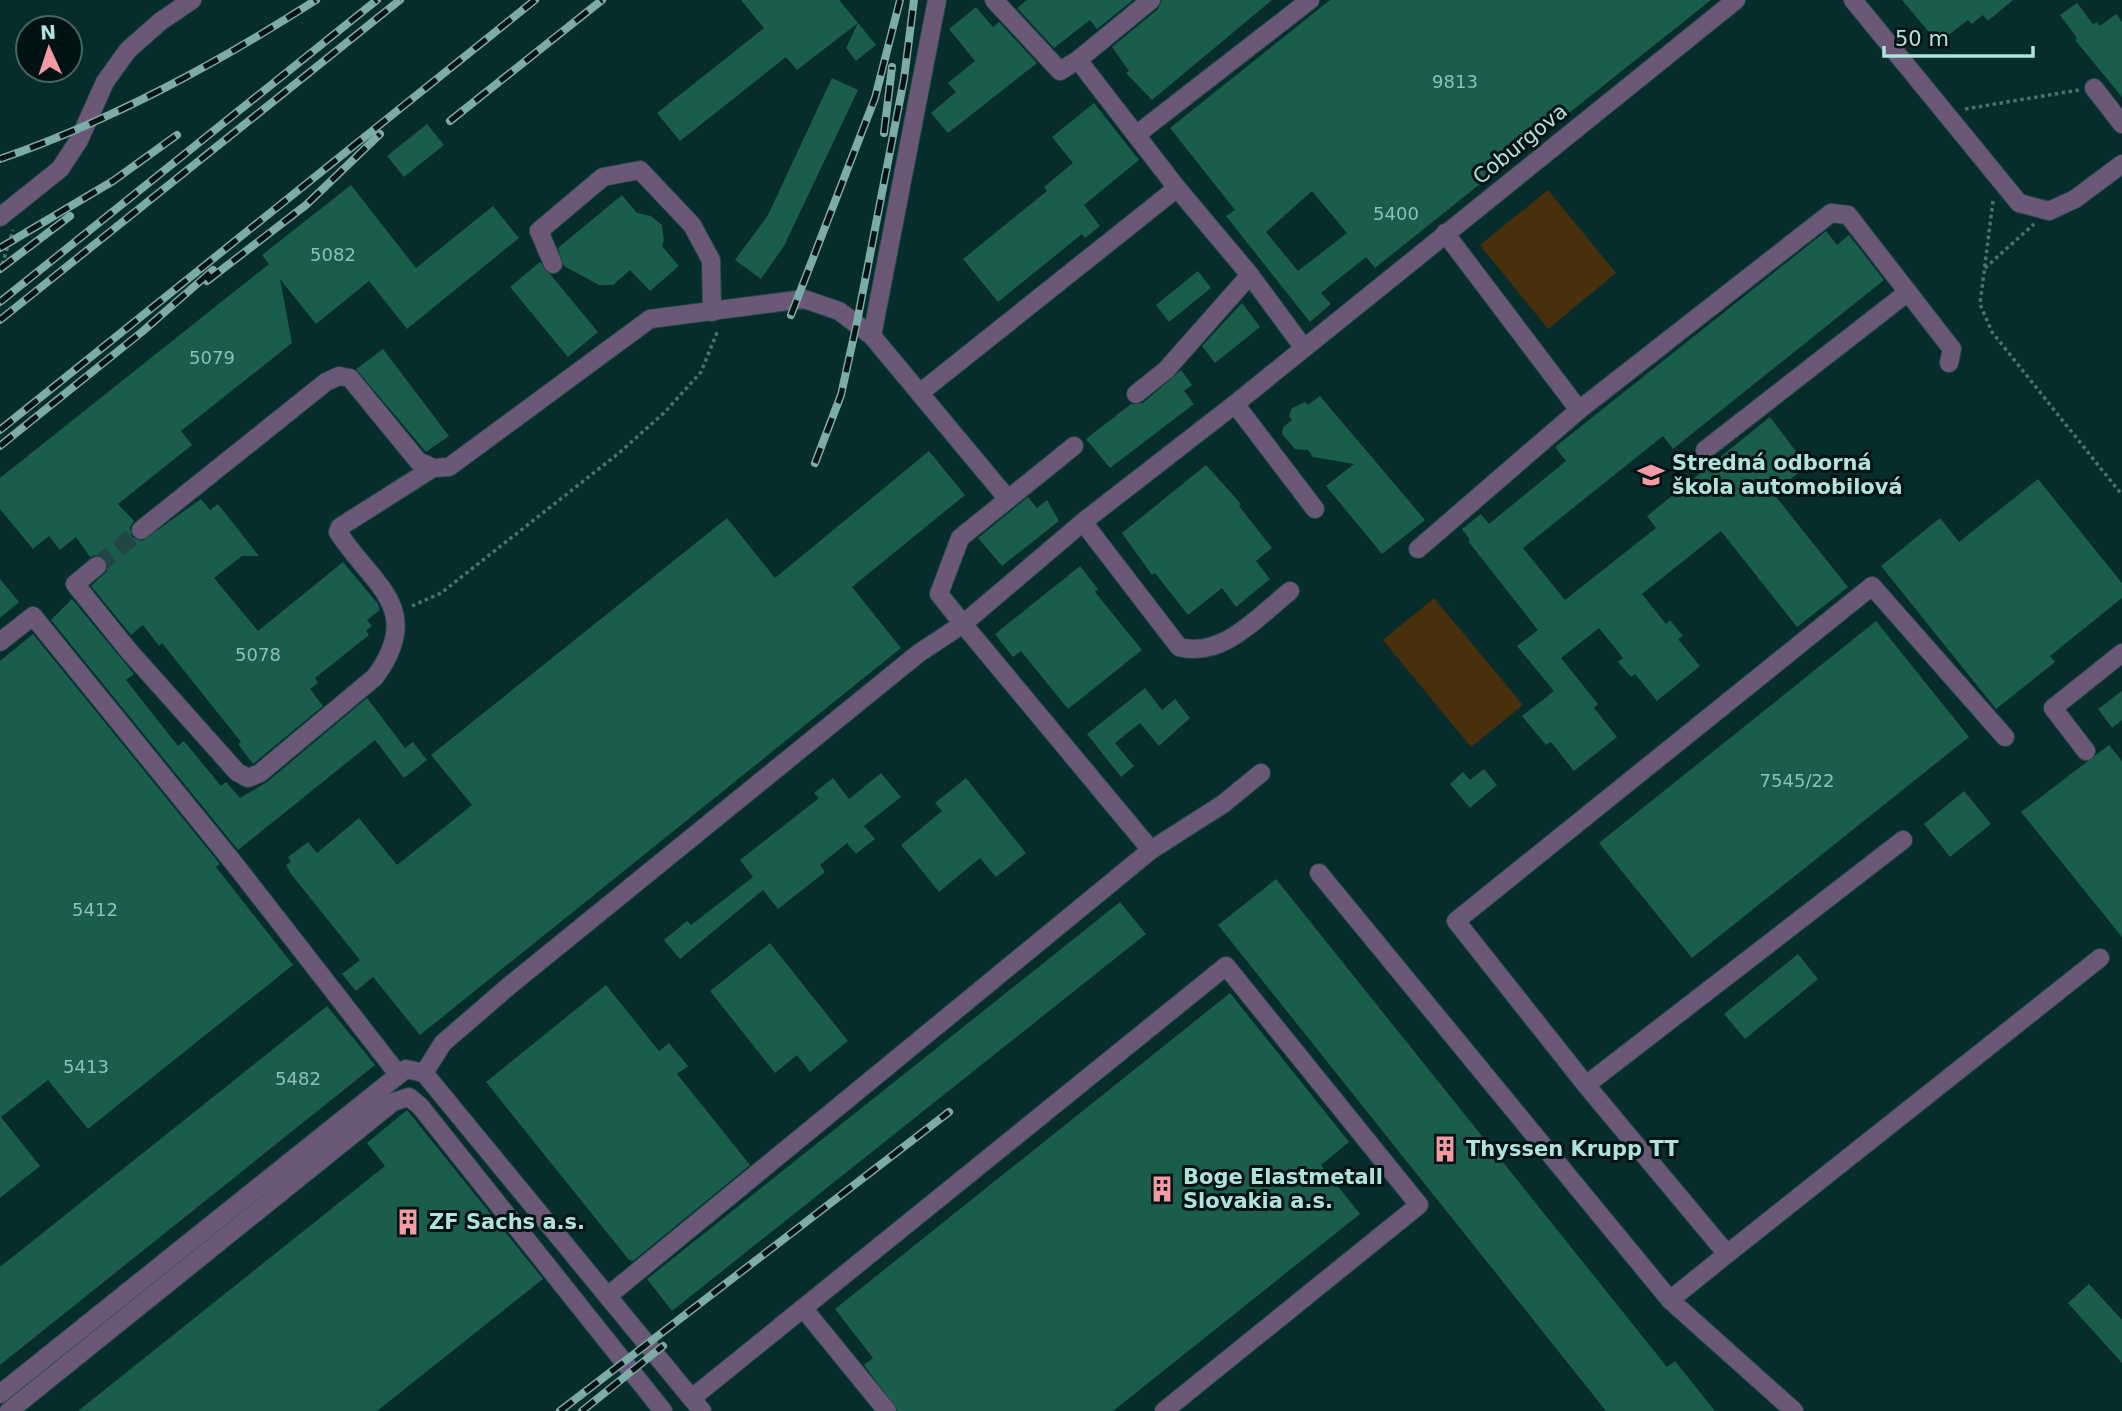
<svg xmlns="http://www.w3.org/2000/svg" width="2122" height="1411" font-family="'DejaVu Sans',sans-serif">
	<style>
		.green { fill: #49300d }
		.building { fill: #1b5d4c; fill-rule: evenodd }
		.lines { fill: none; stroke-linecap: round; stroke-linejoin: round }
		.minor-tunnel { stroke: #204746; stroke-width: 18; stroke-dasharray: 18 9; stroke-linecap: butt }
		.minor-casing { stroke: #214948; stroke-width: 20 }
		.path { stroke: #487371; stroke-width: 3.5; stroke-dasharray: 3.5 3.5; stroke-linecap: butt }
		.minor { stroke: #6b5877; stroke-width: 18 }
		.rail-casing { stroke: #7caba8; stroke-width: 8 }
		.rail { stroke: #001312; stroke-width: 5; stroke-dasharray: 16; stroke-linecap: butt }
		.labels { text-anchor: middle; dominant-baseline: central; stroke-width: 6; stroke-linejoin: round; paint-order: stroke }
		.number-label { font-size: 18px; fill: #8bc1ba }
		.street-label { font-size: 21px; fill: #b0e2df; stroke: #001312 }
		.poi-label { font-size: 21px; font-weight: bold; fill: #b0e2df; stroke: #001312; text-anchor: start }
	</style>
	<rect width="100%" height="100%" fill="#062c2b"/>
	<!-- green -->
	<g class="green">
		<polygon points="1548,190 1616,273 1548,329 1480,245"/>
		<polygon points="1434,598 1523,705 1471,747 1383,640"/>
	</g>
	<!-- building -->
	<g class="building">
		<polygon points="741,0 839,0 858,23 797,70 786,57 680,141 657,113 764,28"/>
		<polygon points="1027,0 1133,0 1097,29 1090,20 1054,48 1017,8"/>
		<polygon points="1162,0 1272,0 1152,100 1126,73 1129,71 1112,47 1158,9"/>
		<path d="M1330,0H1711L1569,113L1567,111L1550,124L1548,122L1518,148L1520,152L1375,268L1366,257L1321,293L1331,304L1310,322L1226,216L1235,210L1170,128ZM1312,191L1347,233L1298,271L1266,232Z"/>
		<polygon points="1902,0 2013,0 1988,21 1983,15 1972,24 1968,20 1938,43"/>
		<polygon points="2077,3 2093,24 2097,22 2100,26 2116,14 2122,22 2122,97 2075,40 2077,38 2060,15"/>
		<polygon points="976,7 993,27 999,22 1037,63 948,133 931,113 956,92 948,83 975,61 949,29"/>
		<polygon points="858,23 876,45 856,61 846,48"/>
		<polygon points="832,78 858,90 784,246 761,279 735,260 768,215"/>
		<polygon points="1094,103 1139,160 1084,205 1100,226 1085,238 1082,234 998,302 963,259 1047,191 1044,187 1073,163 1052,137"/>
		<polygon points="427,124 444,145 404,177 387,156"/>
		<polygon points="351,185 416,268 493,206 519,238 407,329 369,281 316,324 280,279 292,343 181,431 192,445 118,504 134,521 130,527 132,537 142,541 201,499 210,510 218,504 259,556 242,556 214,578 258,631 343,562 378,604 380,610 367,620 372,626 366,631 369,635 315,678 318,683 310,689 323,706 253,764 238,744 241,742 162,643 159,646 143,625 131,635 91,586 107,571 105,558 96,555 90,557 76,537 60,550 49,536 33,549 0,509 0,478 269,264 262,255"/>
		<polygon points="622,195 637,213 651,216 662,225 664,240 662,246 679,266 650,291 630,270 613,285 599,285 564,266 558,248"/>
		<polygon points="1826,231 1837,245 1849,235 1884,280 1673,449 1663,436 1523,548 1565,600 1656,528 1647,516 1770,417 1807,466 1773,493 1848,587 1797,627 1721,531 1642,594 1666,624 1670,620 1683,636 1678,639 1700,666 1657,701 1635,674 1631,677 1618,662 1623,658 1599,628 1561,658 1598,704 1594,708 1617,737 1574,771 1551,742 1546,745 1522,716 1554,691 1517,646 1538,630 1468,541 1470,540 1462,529 1481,514 1489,524 1566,461 1555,447"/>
		<polygon points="540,262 598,332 568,357 510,287"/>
		<polygon points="1198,271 1211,288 1169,322 1156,305"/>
		<polygon points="1242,303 1260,327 1215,363 1202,346"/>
		<polygon points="383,349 449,436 426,452 356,369"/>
		<polygon points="1181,370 1192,385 1184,391 1194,404 1110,468 1086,439 1131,404 1143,403"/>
		<polygon points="1320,396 1425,520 1382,554 1326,486 1354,464 1313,457 1308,450 1295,449 1282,434 1283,427 1292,420 1289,416 1292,408 1305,402 1308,405"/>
		<polygon points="929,451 965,495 852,587 901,648 420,1035 373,977 356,991 342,974 360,960 291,874 286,865 291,862 288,857 308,842 317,853 359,818 397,865 472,805 431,755 727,518 775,578"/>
		<polygon points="1206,465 1241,504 1239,506 1272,548 1256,561 1270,579 1236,607 1222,588 1188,615 1155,573 1152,575 1122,533"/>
		<polygon points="2038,479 2122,583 2122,598 2050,656 2055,662 1996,709 1881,566 1940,518 1959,542"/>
		<polygon points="1028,497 1037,508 1047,500 1059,521 1002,566 978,538"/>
		<polygon points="1080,566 1098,589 1095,592 1142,650 1068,709 1021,651 1013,657 995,634"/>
		<polygon points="0,579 19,602 0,618"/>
		<polygon points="72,599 134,674 126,680 178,746 184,741 221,786 226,782 240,798 267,782 367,698 405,748 413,742 427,760 404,778 375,740 238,850 51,620"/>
		<polygon points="1876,621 1969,737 1692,958 1599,843"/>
		<polygon points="33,634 220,864 216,867 293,965 88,1129 48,1080 1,1117 40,1166 0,1198 0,661"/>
		<polygon points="1145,688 1162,710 1175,699 1190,718 1159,746 1140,723 1115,743 1134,766 1121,777 1087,734"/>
		<polygon points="2122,691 2122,720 2112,728 2098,709"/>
		<polygon points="2109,745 2122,761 2122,937 2021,812"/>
		<polygon points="1484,769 1497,785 1470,808 1450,784 1463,772 1470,780"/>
		<polygon points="881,773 901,797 864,826 875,839 856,854 847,843 820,865 825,872 778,909 763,890 680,959 664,940 687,921 691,925 753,877 740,860 819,798 814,793 833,778 849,799"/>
		<polygon points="966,778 1026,853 996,877 980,858 939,892 901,845 942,811 935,803"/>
		<polygon points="1964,791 1991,824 1950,857 1924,824"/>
		<polygon points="1276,879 1667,1367 1675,1361 1715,1411 1606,1411 1218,925"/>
		<polygon points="1120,902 1146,934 672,1311 647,1279"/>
		<polygon points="770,943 848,1041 810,1072 797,1055 775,1073 710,991"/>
		<polygon points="1798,954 1818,979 1745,1039 1724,1014"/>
		<polygon points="606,985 659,1051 669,1043 688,1066 677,1074 750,1165 633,1261 629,1260 486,1082"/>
		<polygon points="1230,993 1349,1142 1321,1165 1360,1214 1113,1411 898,1411 864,1365 873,1358 835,1309"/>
		<polygon points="327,1006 375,1065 0,1365 0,1267"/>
		<polygon points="407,1110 543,1279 377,1411 78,1411 385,1166 367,1143"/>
		<polygon points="2089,1284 2122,1320 2122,1363 2068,1303"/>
	</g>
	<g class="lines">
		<!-- minor-tunnel -->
		<polyline class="minor-tunnel" points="97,566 141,530"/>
		<!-- minor casing -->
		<g class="minor-casing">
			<g id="minor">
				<polyline points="994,0 1060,71 1078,60"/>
				<polyline points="1151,0 1078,60 1177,188 1250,275 1303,347"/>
				<polyline points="1853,0 2019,203 2049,211 2075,199 2122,164"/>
				<polyline points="2094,88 2122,124"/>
				<polyline points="1136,135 1310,0"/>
				<polyline points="0,217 60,169 79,140 105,82 128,50 161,21 192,0"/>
				<polyline points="553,264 539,231 603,177 640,170 692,225 711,260 712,312"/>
				<polyline points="872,336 1007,498"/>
				<polyline points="921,392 1177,188"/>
				<polyline points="1136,394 1166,370 1250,275"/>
				<polyline points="1235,404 1315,509"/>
				<polyline points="1579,410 1831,213 1848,215 1952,349 1949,363"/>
				<polyline points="1705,450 1908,292"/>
				<path d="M1083,522L1179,647C1222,659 1259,616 1290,591"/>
				<polyline points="141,530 326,382 339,376 350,378 418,461 433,468 449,467 650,319 804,299 839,311 872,336 937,0"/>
				<polyline points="1418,549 1579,410 1445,233"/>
				<path d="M97,566L75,584L129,651L237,772L248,778L260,773L375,677C426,608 371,584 338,532L340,527L433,468"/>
				<polyline points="0,642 33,616 233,862 398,1074"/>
				<polyline points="2086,751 2053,708 2122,653"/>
				<polyline points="1151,850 1223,804 1261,773"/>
				<polyline points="1319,873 1670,1300 1727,1254 1586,1085 1456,921 1872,586 2005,737"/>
				<polyline points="424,1073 443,1043 509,986 919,653 963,624 939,594 960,538 1074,446"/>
				<polyline points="1586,1085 1903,840"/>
				<polyline points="1727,1254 2100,958"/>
				<polyline points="609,1295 1151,850 963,624 1083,522 1235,404 1736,0"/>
				<polyline points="1670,1300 1794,1411"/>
				<polyline points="803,1308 887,1411"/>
				<polyline points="0,1394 406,1069 424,1073 702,1411"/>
				<polyline points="692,1398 1226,966 1419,1205 1164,1411"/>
				<polyline points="9,1411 393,1102 409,1097 420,1106 663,1411"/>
			</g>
		</g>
		<!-- path -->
		<g class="path">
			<polyline points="1965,109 2079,90"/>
			<polyline points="1993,201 1980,304 1992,332 2122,495"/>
			<polyline points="1985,268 2034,224"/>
			<polyline points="0,271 13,230"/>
			<polyline points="412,606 441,593 619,453 665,412 701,372 718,330"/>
		</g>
		<!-- minor -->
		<use href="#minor" class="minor"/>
		<!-- rail casing -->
		<g class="rail-casing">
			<g id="rail">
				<polyline points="450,121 602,0"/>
				<polyline points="884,133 892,67"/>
				<path d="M0,159C113,120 216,64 316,0"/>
				<polyline points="0,248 113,181 177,135"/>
				<polyline points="0,269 70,216"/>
				<polyline points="207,281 306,205 380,134"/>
				<polyline points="0,302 377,0"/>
				<polyline points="791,315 875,98 900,0"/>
				<polyline points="0,320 400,0"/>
				<polyline points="0,430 535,0"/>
				<polyline points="0,446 143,331 213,270"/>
				<polyline points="815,463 841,395 857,322 904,79 914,0"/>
				<polyline points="560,1411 949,1112"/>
				<polyline points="582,1411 663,1346"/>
			</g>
		</g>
		<!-- rail -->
		<use href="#rail" class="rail"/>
	</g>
	<!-- icons -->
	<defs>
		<g id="school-bare" transform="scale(2.1)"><path d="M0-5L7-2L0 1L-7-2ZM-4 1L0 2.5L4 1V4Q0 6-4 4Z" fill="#f49aa5" stroke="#001312" stroke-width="2.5" paint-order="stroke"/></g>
		<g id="building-bare" transform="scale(2.1)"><path d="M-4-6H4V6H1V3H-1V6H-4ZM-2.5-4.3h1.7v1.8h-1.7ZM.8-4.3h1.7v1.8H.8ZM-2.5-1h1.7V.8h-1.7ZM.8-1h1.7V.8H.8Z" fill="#f49aa5" stroke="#001312" stroke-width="2.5" paint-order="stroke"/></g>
	</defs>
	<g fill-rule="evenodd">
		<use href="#school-bare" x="1651" y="475"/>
		<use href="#building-bare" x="1445" y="1149"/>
		<use href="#building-bare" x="1162" y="1189"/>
		<use href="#building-bare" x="408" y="1222"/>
	</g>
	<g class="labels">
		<!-- number labels -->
		<g class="number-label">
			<text x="1455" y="81">9813</text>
			<text x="1396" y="213">5400</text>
			<text x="333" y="254">5082</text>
			<text x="212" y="357">5079</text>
			<text x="258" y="654">5078</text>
			<text x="1797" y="780">7545/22</text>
			<text x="95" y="909">5412</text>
			<text x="86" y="1066">5413</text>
			<text x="298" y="1078">5482</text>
		</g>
		<!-- street labels -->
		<g class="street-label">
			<text transform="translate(1520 144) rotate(-39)">Coburgova</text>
		</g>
		<!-- poi labels -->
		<g class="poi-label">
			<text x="1672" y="463">Stredná odborná<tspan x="1672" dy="24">škola automobilová</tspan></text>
			<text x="1466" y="1149">Thyssen Krupp TT</text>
			<text x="1183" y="1177">Boge Elastmetall<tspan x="1183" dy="24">Slovakia a.s.</tspan></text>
			<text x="429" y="1222">ZF Sachs a.s.</text>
		</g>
	</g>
	<!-- north arrow -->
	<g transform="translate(49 49) rotate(357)"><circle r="33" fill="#001312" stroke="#466664" stroke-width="2"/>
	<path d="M0-5L12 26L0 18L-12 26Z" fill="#f49aa5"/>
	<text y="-10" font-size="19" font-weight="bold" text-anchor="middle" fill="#b0e2df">N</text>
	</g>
	<!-- scale -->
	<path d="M1884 46v10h149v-10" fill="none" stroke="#b0e2df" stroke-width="3.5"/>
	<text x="1895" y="46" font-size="21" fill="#b0e2df" stroke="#001312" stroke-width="5" paint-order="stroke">50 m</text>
</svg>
